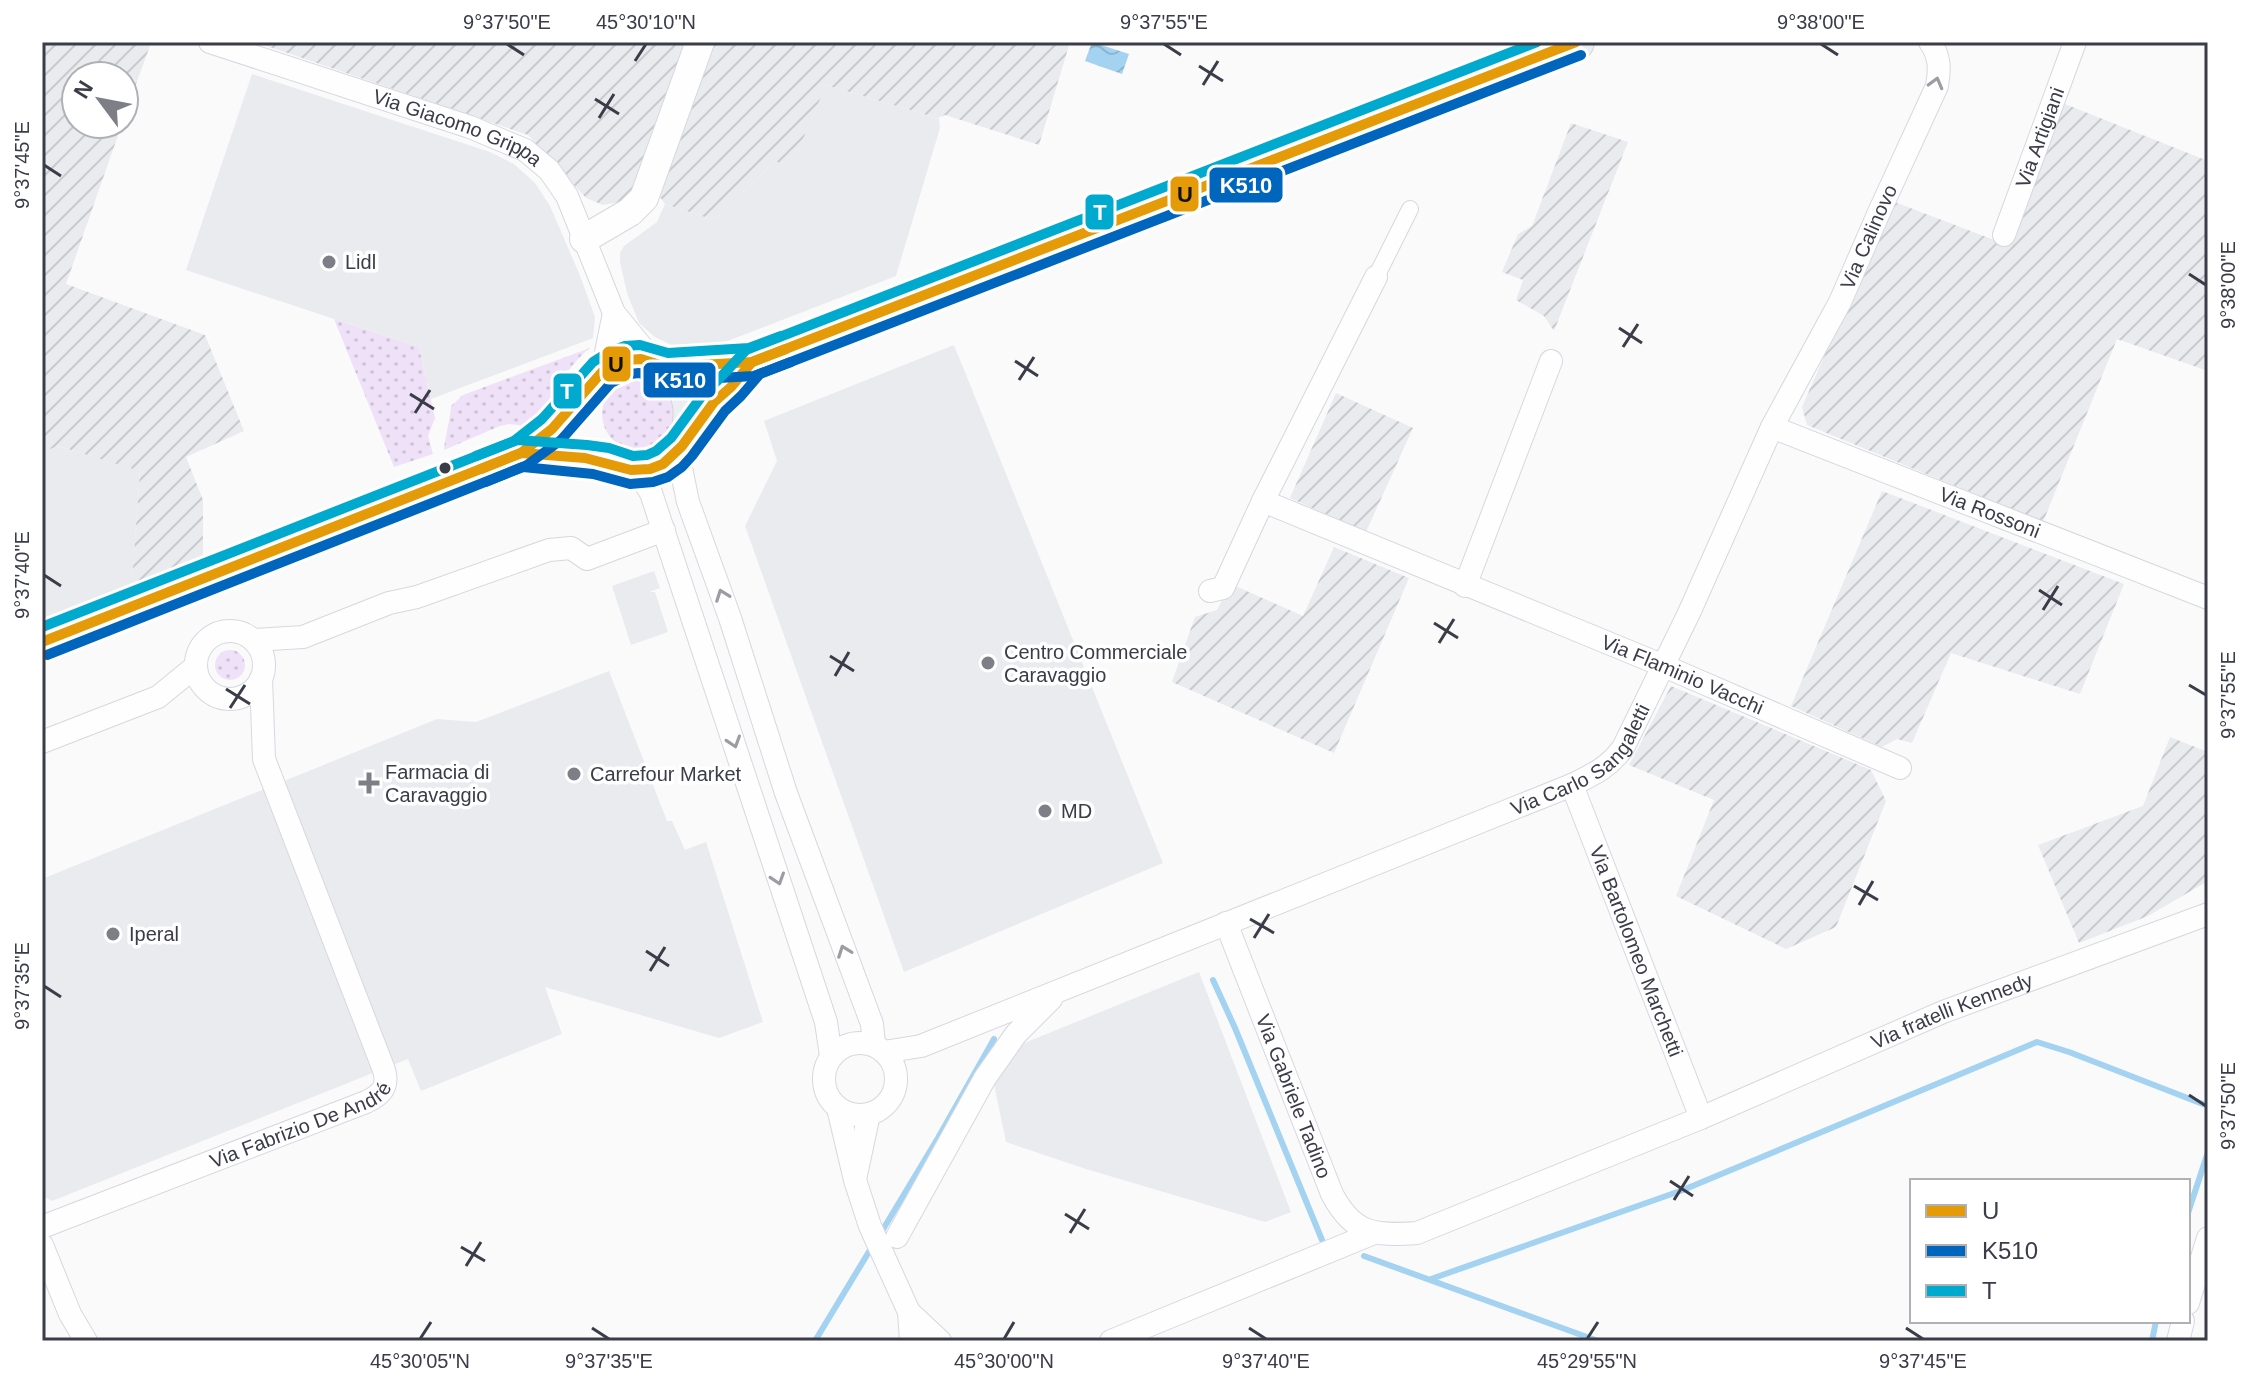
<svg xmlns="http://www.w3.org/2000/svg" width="2250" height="1383" font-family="Helvetica,sans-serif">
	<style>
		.built { fill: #eaebef }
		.industrial { fill: url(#industrial-furrows) }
		.grass { fill: url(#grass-dots) }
		.water { fill: url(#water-waves) }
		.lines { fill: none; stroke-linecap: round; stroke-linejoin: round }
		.stream { stroke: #a4d2f1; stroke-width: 6 }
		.pedestrian-casing { stroke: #d7d8df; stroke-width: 18 }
		.minor-casing { stroke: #d7d8df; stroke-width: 24 }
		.tertiary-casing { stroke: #d7d8df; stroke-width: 30 }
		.primary-casing { stroke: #d6d6d9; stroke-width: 38 }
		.pedestrian { stroke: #fefefe; stroke-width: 16 }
		.minor { stroke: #fefefe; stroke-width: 22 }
		.tertiary { stroke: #fefefe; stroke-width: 28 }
		.primary { stroke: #ebeef3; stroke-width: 36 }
		.bus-1-casing { stroke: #fff; stroke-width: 16 }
		.bus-2-casing { stroke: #fff; stroke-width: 16 }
		.bus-3-casing { stroke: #fff; stroke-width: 16 }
		.bus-1 { stroke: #e49b07; stroke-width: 10 }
		.bus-2 { stroke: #0065bd; stroke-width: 10 }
		.bus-3 { stroke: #00a9ce; stroke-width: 10 }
		.oneway { stroke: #9c9da3 }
		.ticks { fill: none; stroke: #3a3c48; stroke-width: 3 }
		.poi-dot { fill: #7d7e86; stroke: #fff; stroke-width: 3 }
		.bus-dot { fill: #3a3c48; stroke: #fff; stroke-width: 3 }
		.labels { text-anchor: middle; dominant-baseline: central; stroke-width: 7; stroke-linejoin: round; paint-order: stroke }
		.street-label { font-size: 20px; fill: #3a3c48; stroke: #fff }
		.poi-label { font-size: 20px; fill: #3a3c48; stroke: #fff; text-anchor: start }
		.line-badge { stroke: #fff; stroke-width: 3 }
		.badge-label { font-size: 22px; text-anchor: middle; font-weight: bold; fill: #fff }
		.pale-badge-label { font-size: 22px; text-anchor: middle; font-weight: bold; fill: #111 }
		.neatline { fill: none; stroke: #3a3c48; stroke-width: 3 }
		.ticks-label { font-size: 20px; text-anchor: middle; fill: #3a3c48 }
	</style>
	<defs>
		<pattern id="industrial-furrows" width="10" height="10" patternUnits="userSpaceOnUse" patternTransform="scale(2)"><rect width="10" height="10" fill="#eaebef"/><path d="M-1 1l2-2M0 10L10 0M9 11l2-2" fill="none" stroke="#c9cace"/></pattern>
		<pattern id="grass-dots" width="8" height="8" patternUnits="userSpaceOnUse" patternTransform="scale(2)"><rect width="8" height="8" fill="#efe2f8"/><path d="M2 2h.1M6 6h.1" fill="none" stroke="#cec3d6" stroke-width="1.8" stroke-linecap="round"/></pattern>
		<pattern id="water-waves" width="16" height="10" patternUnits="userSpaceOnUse" patternTransform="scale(2)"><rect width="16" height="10" fill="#a4d2f1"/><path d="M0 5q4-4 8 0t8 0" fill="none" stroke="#8eb5d0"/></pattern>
	</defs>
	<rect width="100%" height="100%" fill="#fafafa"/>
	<!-- built -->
	<g class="built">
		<polygon points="252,74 490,152 514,164 535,183 550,206 579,273 595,317 593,338 431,399 419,347 186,270"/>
		<polygon points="826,85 930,116 935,119 939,118 940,128 896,276 712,347 680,349 655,337 639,323 627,293 620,262 620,253 624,246 657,222 665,204 711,219 726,212 775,161 791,166"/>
		<polygon points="954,345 1163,863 904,972 745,526 777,461 764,421"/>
		<polygon points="57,446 140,470 131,596 42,627 42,452"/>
		<polygon points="654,571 660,588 649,592 655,592 668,632 631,645 612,586"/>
		<polygon points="609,671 667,821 672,821 685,850 706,842 763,1022 719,1038 545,987 562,1034 421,1091 408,1059 52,1201 43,1196 42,879 437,719 476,722"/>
		<polygon points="1199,972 1291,1212 1265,1222 1086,1169 1006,1142 994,1084 1022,1044"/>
	</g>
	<!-- industrial -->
	<g class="industrial">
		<polygon points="42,42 151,43 124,117 124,76 76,76 76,124 122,124 66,284 205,335 244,431 186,457 203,500 203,566 131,596 140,471 58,446 42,452"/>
		<polygon points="255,42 685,42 633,191 620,202 603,205 586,198 528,135"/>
		<polygon points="714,42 1070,42 1039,145 945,115 935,119 930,116 826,85 791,167 775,161 726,212 711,219 665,204 660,197"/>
		<polygon points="2060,102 2208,161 2208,371 2117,339 2043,522 1807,425 1802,407 1892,201 2010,246"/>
		<polygon points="1571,123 1628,142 1554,331 1544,316 1516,300 1523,280 1502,272 1518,234 1532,226"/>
		<polygon points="1336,393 1413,428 1366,532 1290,498"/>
		<polygon points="1882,491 2124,584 2080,694 1951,653 1912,743 1897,739 1882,747 1791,706"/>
		<polygon points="1334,547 1409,578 1334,753 1172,682 1195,617 1217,610 1231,584 1303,616"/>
		<polygon points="1671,686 1871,770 1886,801 1836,927 1786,949 1676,896 1714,800 1629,765"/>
		<polygon points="2170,737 2208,752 2208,881 2148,916 2079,943 2038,845 2143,806"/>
	</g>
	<!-- grass -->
	<g class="grass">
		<polygon points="334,319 419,347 435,418 428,436 433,454 394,467"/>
		<path d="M590,348C570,364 559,382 557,407L527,426L509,424L500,426L444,450C445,435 450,422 451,406L463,395Z"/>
		<circle cx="638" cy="414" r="36"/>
		<circle cx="230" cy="665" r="15"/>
	</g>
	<!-- water -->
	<polygon class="water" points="1092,42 1129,54 1122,74 1085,61"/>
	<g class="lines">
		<!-- stream -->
		<g class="stream">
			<polyline points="1213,980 1235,1028 1322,1240"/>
			<polyline points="2188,1213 2208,1152"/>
			<polyline points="879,1236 938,1138 994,1039"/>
			<polyline points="1364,1256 1598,1341"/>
			<polyline points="1431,1279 1683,1190 2037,1042 2069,1052 2208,1106"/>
			<polyline points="815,1341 873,1245"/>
			<polyline points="2152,1341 2156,1321"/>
		</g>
		<!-- pedestrian casing -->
		<g class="pedestrian-casing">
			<polyline id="pedestrian" points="1376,277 1410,209"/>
		</g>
		<!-- minor casing -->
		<g class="minor-casing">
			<g id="minor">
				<path id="s1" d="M210,42L470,127L525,150L549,170L567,196L614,313L654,362"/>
				<path id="s2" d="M2004,235L2075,42"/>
				<polyline points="602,372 614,313"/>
				<path id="s3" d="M1772,427L2208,598"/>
				<polyline points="678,453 688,502 730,618 786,793 872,1024 874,1045"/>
				<polyline points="637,471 651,493 826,1022 831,1056"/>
				<path id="s4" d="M1263,501L1664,666L1900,768"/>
				<polyline points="1465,586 1551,361"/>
				<polyline points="1210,591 1223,588 1263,501 1376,277"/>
				<circle cx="230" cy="665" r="34"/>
				<polyline points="253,640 303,637 389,603 417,597 549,550 571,548 587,559 664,530"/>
				<polyline points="42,742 158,697 196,666"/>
				<path id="s5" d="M1572,785L1701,1118"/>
				<path id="s6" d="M1226,923L1332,1194C1353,1234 1374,1236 1417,1233L1701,1118L1943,1012L2208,914"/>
				<circle cx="860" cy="1079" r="36"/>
				<path id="s7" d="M884,1052L921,1046L1572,785C1594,774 1608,768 1623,748L1689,613L1772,427L1840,302L1880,210L1937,86C1940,69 1940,56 1930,42"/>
				<polyline points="838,1108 855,1180 870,1226 909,1312 911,1341"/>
				<polyline points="856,1175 869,1114"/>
				<path id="s8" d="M42,1227L366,1102C381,1095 389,1087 384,1070L264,759L261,679"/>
				<polyline points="897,1237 985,1078 1016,1034 1051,999"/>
				<polyline points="42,1245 70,1314 86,1341"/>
				<polyline points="2188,1303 2208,1238"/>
				<polyline points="909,1312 940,1341"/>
				<polyline points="1111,1341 1374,1233"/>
				<polyline points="2178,1341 2183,1321"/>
			</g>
		</g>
		<!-- tertiary casing -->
		<g class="tertiary-casing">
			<polyline id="tertiary" points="584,239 630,212 644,198 700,42"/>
		</g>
		<!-- primary casing -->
		<g class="primary-casing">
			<g id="primary">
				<polyline points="666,367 752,362 1576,42"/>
				<path d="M521,453C549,455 578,456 606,462C616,464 624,470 635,470C679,472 690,428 714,402C718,397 724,394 728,390C737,381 744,371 752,362"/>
				<path d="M42,642L521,453C532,444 545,436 555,426C579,399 603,354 645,360C658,362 669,368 678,377C695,395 694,418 687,440"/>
			</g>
		</g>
		<!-- pedestrian -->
		<use href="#pedestrian" class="pedestrian"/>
		<!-- minor -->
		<use href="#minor" class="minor"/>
		<!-- tertiary -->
		<use href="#tertiary" class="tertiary"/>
		<!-- primary -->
		<use href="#primary" class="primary"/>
		<!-- bus-1 casing -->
		<g class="bus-1-casing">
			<g id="bus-1">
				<polyline points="481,469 521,453 552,429 602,372 614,365 627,360 641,359 666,367 752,362 786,349"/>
				<polyline points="42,642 521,453 585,458 631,470 650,469 663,464 682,446 714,402 731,387 752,362 1576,42"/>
			</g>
		</g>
		<!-- bus-2 casing -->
		<g class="bus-2-casing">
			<g id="bus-2">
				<polyline points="486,482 527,465 561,440 611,383 630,374 639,373 666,381 754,376 791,362"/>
				<polyline points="47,655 523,467 593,474 630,484 653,482 668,477 682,467 692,456 725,411 741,396 760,374 1581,55"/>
			</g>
		</g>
		<!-- bus-3 casing -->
		<g class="bus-3-casing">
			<g id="bus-3">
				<polyline points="476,456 514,441 542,419 593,362 609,352 625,346 640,345 668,353 749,348 781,336"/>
				<polyline points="42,627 517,440 587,445 609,448 633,456 647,455 656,451 671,438 704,393 718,380 746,350 1537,42"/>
			</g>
		</g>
		<!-- bus-1 -->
		<use href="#bus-1" class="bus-1"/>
		<!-- bus-2 -->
		<use href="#bus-2" class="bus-2"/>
		<!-- bus-3 -->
		<use href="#bus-3" class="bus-3"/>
	</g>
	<!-- one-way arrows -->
	<defs><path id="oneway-chevron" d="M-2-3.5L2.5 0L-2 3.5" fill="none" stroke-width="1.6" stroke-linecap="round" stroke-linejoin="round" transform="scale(2)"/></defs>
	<g class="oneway">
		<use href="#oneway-chevron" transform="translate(1936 83) rotate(-75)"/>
		<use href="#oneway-chevron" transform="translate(722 595) rotate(-110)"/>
		<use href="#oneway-chevron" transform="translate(734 742) rotate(72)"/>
		<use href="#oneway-chevron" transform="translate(778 879) rotate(72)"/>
		<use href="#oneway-chevron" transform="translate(844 951) rotate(-110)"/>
	</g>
	<!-- ticks -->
	<path class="ticks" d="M507,44L524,55M1164,44L1181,55M1821,44L1838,55M635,61L646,44M1199,66L1223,81M1203,85L1218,61M595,99L619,114M599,118L614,94M44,165L61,176M2189,274L2206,285M1619,328L1642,343M1623,347L1638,324M1015,361L1038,376M1019,380L1034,357M410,394L434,409M415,413L430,390M44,575L61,586M2039,590L2062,605M2043,610L2058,586M1434,623L1458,638M1439,643L1454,619M830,656L854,671M835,676L849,652M2189,685L2206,695M226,689L250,704M230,708L245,685M1854,886L1878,900M1859,905L1873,881M1250,919L1274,933M1254,938L1269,914M646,951L669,966M650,971L665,947M44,986L61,997M2189,1095L2206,1106M1670,1181L1693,1196M1674,1200L1689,1176M1065,1214L1089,1229M1070,1233L1085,1209M461,1247L485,1261M466,1266L481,1242M592,1328L609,1339M1249,1328L1266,1339M1906,1328L1923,1339M420,1339L431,1322M1004,1339L1014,1322M1587,1339L1598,1322"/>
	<!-- markers -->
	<g class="poi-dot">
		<circle cx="329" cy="262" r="8"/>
		<circle cx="988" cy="663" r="8"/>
		<circle cx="574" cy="774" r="8"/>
		<path d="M365 771h8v8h8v8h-8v8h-8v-8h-8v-8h8z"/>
		<circle cx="1045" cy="811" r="8"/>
		<circle cx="113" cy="934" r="8"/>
	</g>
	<circle class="bus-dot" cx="445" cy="468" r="7"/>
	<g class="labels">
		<!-- street labels -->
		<g class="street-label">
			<text stroke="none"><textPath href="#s1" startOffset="262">Via Giacomo Grippa</textPath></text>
			<text stroke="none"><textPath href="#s2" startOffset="104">Via Artigiani</textPath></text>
			<text stroke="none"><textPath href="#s7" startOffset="1370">Via Calinovo</textPath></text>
			<text stroke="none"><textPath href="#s3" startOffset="234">Via Rossoni</textPath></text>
			<text stroke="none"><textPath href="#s4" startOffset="454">Via Flaminio Vacchi</textPath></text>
			<text stroke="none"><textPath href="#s7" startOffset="762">Via Carlo Sangaletti</textPath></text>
			<text stroke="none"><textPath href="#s5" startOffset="178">Via Bartolomeo Marchetti</textPath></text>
			<text stroke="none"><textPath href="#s6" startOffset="972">Via fratelli Kennedy</textPath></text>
			<text stroke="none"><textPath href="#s6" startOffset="186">Via Gabriele Tadino</textPath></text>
			<text stroke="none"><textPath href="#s8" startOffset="278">Via Fabrizio De André</textPath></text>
		</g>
		<!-- poi labels -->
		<g class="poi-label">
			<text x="345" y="262">Lidl</text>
			<text x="1004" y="652">Centro Commerciale<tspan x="1004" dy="23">Caravaggio</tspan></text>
			<text x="385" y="772">Farmacia di<tspan x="385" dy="23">Caravaggio</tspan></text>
			<text x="590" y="774">Carrefour Market</text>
			<text x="1061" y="811">MD</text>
			<text x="129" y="934">Iperal</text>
		</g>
	</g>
	<g class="line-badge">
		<rect x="1208" y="166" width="76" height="38" rx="8" fill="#0065bd"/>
		<rect x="1169" y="175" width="31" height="38" rx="8" fill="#e49b07"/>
		<rect x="1084" y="193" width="31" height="38" rx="8" fill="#00a9ce"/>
		<rect x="601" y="345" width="31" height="38" rx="8" fill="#e49b07"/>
		<rect x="642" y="361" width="75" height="38" rx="8" fill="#0065bd"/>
		<rect x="552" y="372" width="31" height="38" rx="8" fill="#00a9ce"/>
	</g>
	<g class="badge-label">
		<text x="1246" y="193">K510</text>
		<text x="1100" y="220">T</text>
		<text x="680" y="388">K510</text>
		<text x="567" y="399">T</text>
	</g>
	<g class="pale-badge-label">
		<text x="1185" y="202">U</text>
		<text x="616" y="372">U</text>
	</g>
	<!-- border -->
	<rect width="2250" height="1383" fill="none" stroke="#ffffff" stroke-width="88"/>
	<!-- legend -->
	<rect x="1910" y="1179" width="280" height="144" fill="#ffffff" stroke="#b0b1b6" stroke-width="2"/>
	<rect x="1926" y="1205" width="40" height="12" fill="#e49b07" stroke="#b0b1b6" stroke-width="2"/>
	<text x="1982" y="1219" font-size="24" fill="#3a3c48">U</text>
	<rect x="1926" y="1245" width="40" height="12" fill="#0065bd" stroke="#b0b1b6" stroke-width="2"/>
	<text x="1982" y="1259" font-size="24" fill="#3a3c48">K510</text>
	<rect x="1926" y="1285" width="40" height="12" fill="#00a9ce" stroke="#b0b1b6" stroke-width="2"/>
	<text x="1982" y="1299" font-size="24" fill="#3a3c48">T</text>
	<!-- north arrow -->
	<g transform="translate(100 100) rotate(302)"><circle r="38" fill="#ffffff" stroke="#b0b1b6" stroke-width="2"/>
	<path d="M0-6L14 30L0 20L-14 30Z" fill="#7d7e86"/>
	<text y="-12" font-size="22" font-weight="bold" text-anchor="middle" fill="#3a3c48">N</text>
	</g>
	<rect x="44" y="44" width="2162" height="1295" class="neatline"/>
	<g class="ticks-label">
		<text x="507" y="29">9°37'50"E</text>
		<text x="646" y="29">45°30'10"N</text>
		<text x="1164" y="29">9°37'55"E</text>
		<text x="1821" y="29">9°38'00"E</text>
		<text transform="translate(22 165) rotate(-90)" y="7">9°37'45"E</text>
		<text transform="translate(2228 285) rotate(-90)" y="7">9°38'00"E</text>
		<text transform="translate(22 575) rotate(-90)" y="7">9°37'40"E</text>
		<text transform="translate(2228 695) rotate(-90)" y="7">9°37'55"E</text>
		<text transform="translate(22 986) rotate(-90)" y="7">9°37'35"E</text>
		<text transform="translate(2228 1106) rotate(-90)" y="7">9°37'50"E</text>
		<text x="420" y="1368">45°30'05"N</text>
		<text x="609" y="1368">9°37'35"E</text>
		<text x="1004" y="1368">45°30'00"N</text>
		<text x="1266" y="1368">9°37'40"E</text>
		<text x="1587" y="1368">45°29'55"N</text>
		<text x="1923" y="1368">9°37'45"E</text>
	</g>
</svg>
